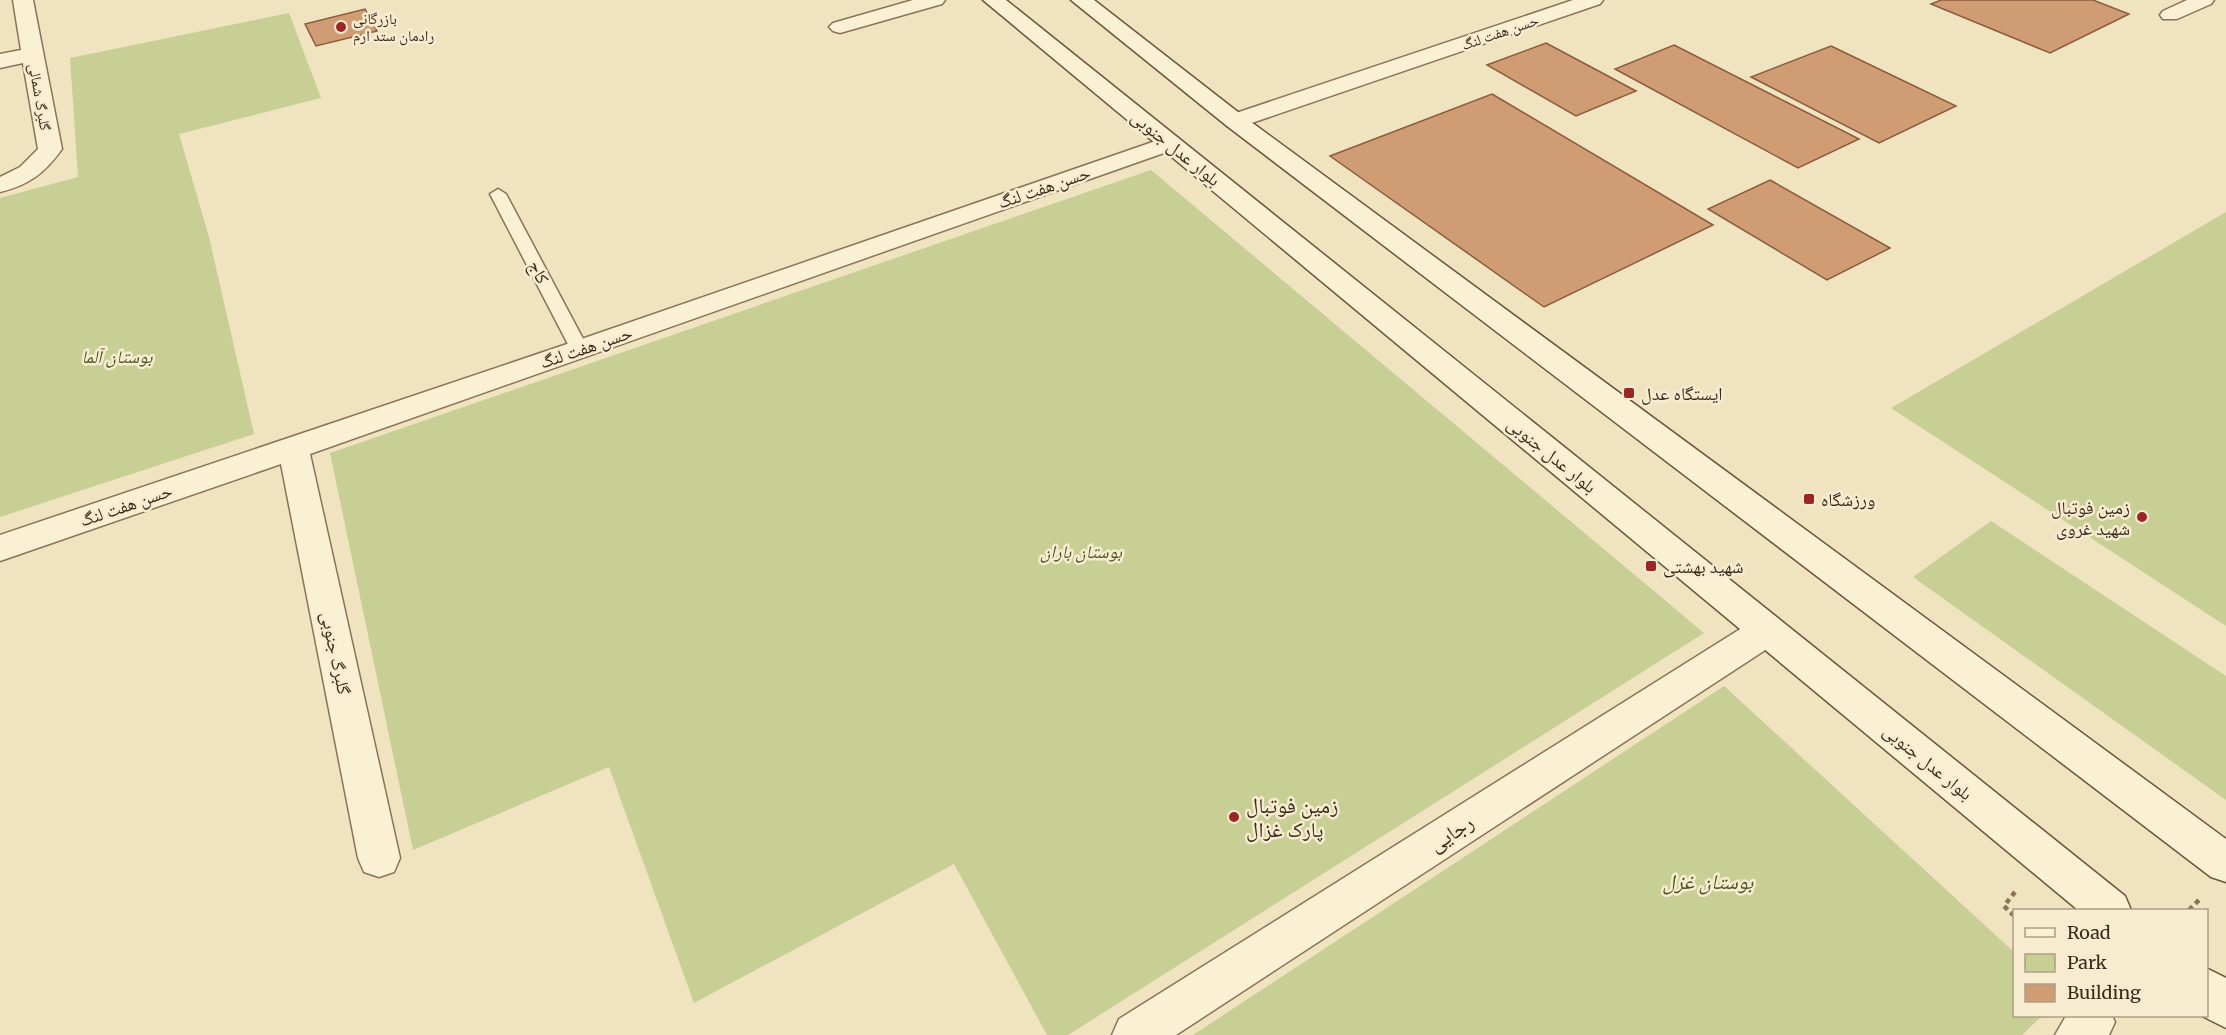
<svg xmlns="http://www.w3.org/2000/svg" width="2226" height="1035" font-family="Merriweather,'Noto Naskh Arabic',serif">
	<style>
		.green { fill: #c7cf94 }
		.building { fill: #d09c74; stroke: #8b5c3c; stroke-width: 1.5 }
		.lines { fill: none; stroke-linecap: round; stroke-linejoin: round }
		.lane-casing { stroke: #8a7357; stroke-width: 3 }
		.street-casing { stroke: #8a7357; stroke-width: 3 }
		.secondary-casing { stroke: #6c543b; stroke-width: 3 }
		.path { stroke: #8a7357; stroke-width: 4.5; stroke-dasharray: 5 4; stroke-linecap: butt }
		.lane { fill: #faf0d4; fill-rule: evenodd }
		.street { fill: #faf0d4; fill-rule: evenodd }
		.secondary { fill: #faf0d4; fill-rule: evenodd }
		.poi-dot { fill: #9d2524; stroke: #f7ecd0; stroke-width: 2 }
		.labels { text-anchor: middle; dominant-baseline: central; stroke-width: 5; stroke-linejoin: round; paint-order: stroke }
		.far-poi-label { font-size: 15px; fill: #392b1c; stroke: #f7ecd0; text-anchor: start }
		.far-street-label { font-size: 15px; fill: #392b1c; stroke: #f7ecd0 }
		.street-label { font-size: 18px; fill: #392b1c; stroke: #f7ecd0 }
		.park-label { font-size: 18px; font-style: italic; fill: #495722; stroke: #f7ecd0 }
		.poi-label { font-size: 18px; fill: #392b1c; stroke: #f7ecd0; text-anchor: start }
		.near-poi-label { font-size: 21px; fill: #392b1c; stroke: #f7ecd0; text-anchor: start }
		.near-street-label { font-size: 21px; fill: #392b1c; stroke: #f7ecd0 }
		.near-park-label { font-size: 21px; font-style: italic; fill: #495722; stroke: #f7ecd0 }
	</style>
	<rect width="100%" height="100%" fill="#f0e3c0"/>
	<!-- green -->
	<g class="green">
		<polygon points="289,13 321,98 179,134 209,237 254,434 0,517 0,198 78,177 70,58"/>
		<polygon points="1151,170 1704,633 1068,1035 1047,1035 954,864 694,1003 609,767 413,850 330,453"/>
		<polygon points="2226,212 2226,626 1891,408"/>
		<polygon points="1991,521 2226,676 2226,800 1913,577"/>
		<polygon points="1724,686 2014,952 2014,1016 2042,1016 2022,1035 1193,1035"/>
	</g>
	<!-- building -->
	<g class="building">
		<polygon points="1941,0 2093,0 2129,14 2050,53 1931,4"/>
		<polygon points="365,9 377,31 316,46 305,24"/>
		<polygon points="1546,43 1636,91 1576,116 1487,65"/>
		<polygon points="1674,45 1859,139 1798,168 1615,69"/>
		<polygon points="1831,46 1956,106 1879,143 1751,77"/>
		<polygon points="1492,94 1713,225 1544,307 1330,156"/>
		<polygon points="1770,180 1890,248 1827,280 1708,209"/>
	</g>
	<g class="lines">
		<!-- lane casing -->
		<g class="lane-casing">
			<polygon id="lane" points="498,189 506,194 589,350 587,354 580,356 571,350 490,194"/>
		</g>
		<!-- street casing -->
		<g class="street-casing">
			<g id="street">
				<path d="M13,0H33L62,149C45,173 29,185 0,192V177L20,167L38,149L23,63L0,68V54L21,50Z"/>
				<polygon points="913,0 945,0 942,4 840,33 833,31 829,27 833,23"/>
				<polygon points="1573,0 1603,0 1600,4 1243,126 1227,126 1223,121 1227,116"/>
				<polygon points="2187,0 2214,0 2211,4 2177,19 2163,19 2160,15 2163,11"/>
				<polygon points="1170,136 1178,138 1182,143 1178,148 310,454 400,858 394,872 379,877 364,872 358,858 281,464 0,561 0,535 570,343"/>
				<polygon points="1766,617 1779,621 1784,631 1779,641 1176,1035 1112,1035 1119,1019 1753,621"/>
				<polygon points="2066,1016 2112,1016 2115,1022 2109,1035 2055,1035"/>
			</g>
		</g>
		<!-- secondary casing -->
		<g class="secondary-casing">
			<g id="secondary">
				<polygon points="983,0 1006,0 2125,896 2131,910 2078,910"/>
				<polygon points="1071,0 1094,0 1243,116 2226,839 2226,882 2211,877 1227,126"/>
				<polygon points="2206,968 2226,978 2226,1028 2202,1016 2206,1016"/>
			</g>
		</g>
		<!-- path -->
		<g class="path">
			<polyline points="2189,910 2199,900"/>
			<polyline points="2014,916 2004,906 2015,892"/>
		</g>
		<!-- lane -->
		<use href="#lane" class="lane"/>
		<!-- street -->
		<use href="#street" class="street"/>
		<!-- secondary -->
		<use href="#secondary" class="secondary"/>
	</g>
	<!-- markers -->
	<g class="poi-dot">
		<circle cx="341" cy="27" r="6"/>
		<rect x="1623" y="387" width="12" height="12" rx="3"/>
		<rect x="1803" y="493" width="12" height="12" rx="3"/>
		<circle cx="2142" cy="517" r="6"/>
		<rect x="1645" y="560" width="12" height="12" rx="3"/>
		<circle cx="1234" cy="817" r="6"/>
	</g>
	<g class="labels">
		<!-- far-poi labels -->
		<g class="far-poi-label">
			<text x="353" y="18">بازرگانی<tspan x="353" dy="17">رادمان ستد ارم</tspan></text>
		</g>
		<!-- far-street labels -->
		<g class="far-street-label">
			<text transform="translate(1500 32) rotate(-19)">حسن هفت لنگ</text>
			<text transform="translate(40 97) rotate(80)">گلبرگ شمالی</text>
		</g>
		<!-- street labels -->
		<g class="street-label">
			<text transform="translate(1176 148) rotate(39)">بلوار عدل جنوبی</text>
			<text transform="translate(1044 187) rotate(-19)">حسن هفت لنگ</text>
			<text transform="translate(539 272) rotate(62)">کاج</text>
			<text transform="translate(586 347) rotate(-19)">حسن هفت لنگ</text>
			<text transform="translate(1552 455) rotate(39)">بلوار عدل جنوبی</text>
			<text transform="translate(126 505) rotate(-19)">حسن هفت لنگ</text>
			<text transform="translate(336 653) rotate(78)">گلبرگ جنوبی</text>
			<text transform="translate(1928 762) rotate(39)">بلوار عدل جنوبی</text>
		</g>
		<!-- park labels -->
		<g class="park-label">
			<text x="117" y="356">بوستان آلما</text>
			<text x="1081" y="551">بوستان باران</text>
		</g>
		<!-- poi labels -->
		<g class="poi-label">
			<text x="1641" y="393">ایستگاه عدل</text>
			<text x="1821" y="499">ورزشگاه</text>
			<text x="2130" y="507" text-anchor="end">زمین فوتبال<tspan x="2130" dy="21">شهید غروی</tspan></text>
			<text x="1663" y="566">شهید بهشتی</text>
		</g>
		<!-- near-poi labels -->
		<g class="near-poi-label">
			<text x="1246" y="805">زمین فوتبال<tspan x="1246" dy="24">پارک غزال</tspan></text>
		</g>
		<!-- near-street labels -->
		<g class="near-street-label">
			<text transform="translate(1451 833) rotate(-33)">رجایی</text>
		</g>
		<!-- near-park labels -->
		<g class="near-park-label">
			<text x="1708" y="881">بوستان غزل</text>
		</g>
	</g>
	<!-- legend -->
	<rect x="2013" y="909" width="195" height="108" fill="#f7ecd0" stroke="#ab9f88" stroke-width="1.5"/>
	<rect x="2025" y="928" width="30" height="9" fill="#faf0d4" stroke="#ab9f88" stroke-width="1.5"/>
	<text x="2067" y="939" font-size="18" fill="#392b1c">Road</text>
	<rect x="2025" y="954" width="30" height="18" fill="#c7cf94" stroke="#ab9f88" stroke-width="1.5"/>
	<text x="2067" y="969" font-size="18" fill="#392b1c">Park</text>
	<rect x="2025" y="984" width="30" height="18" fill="#d09c74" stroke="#ab9f88" stroke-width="1.5"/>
	<text x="2067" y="999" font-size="18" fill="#392b1c">Building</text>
</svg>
